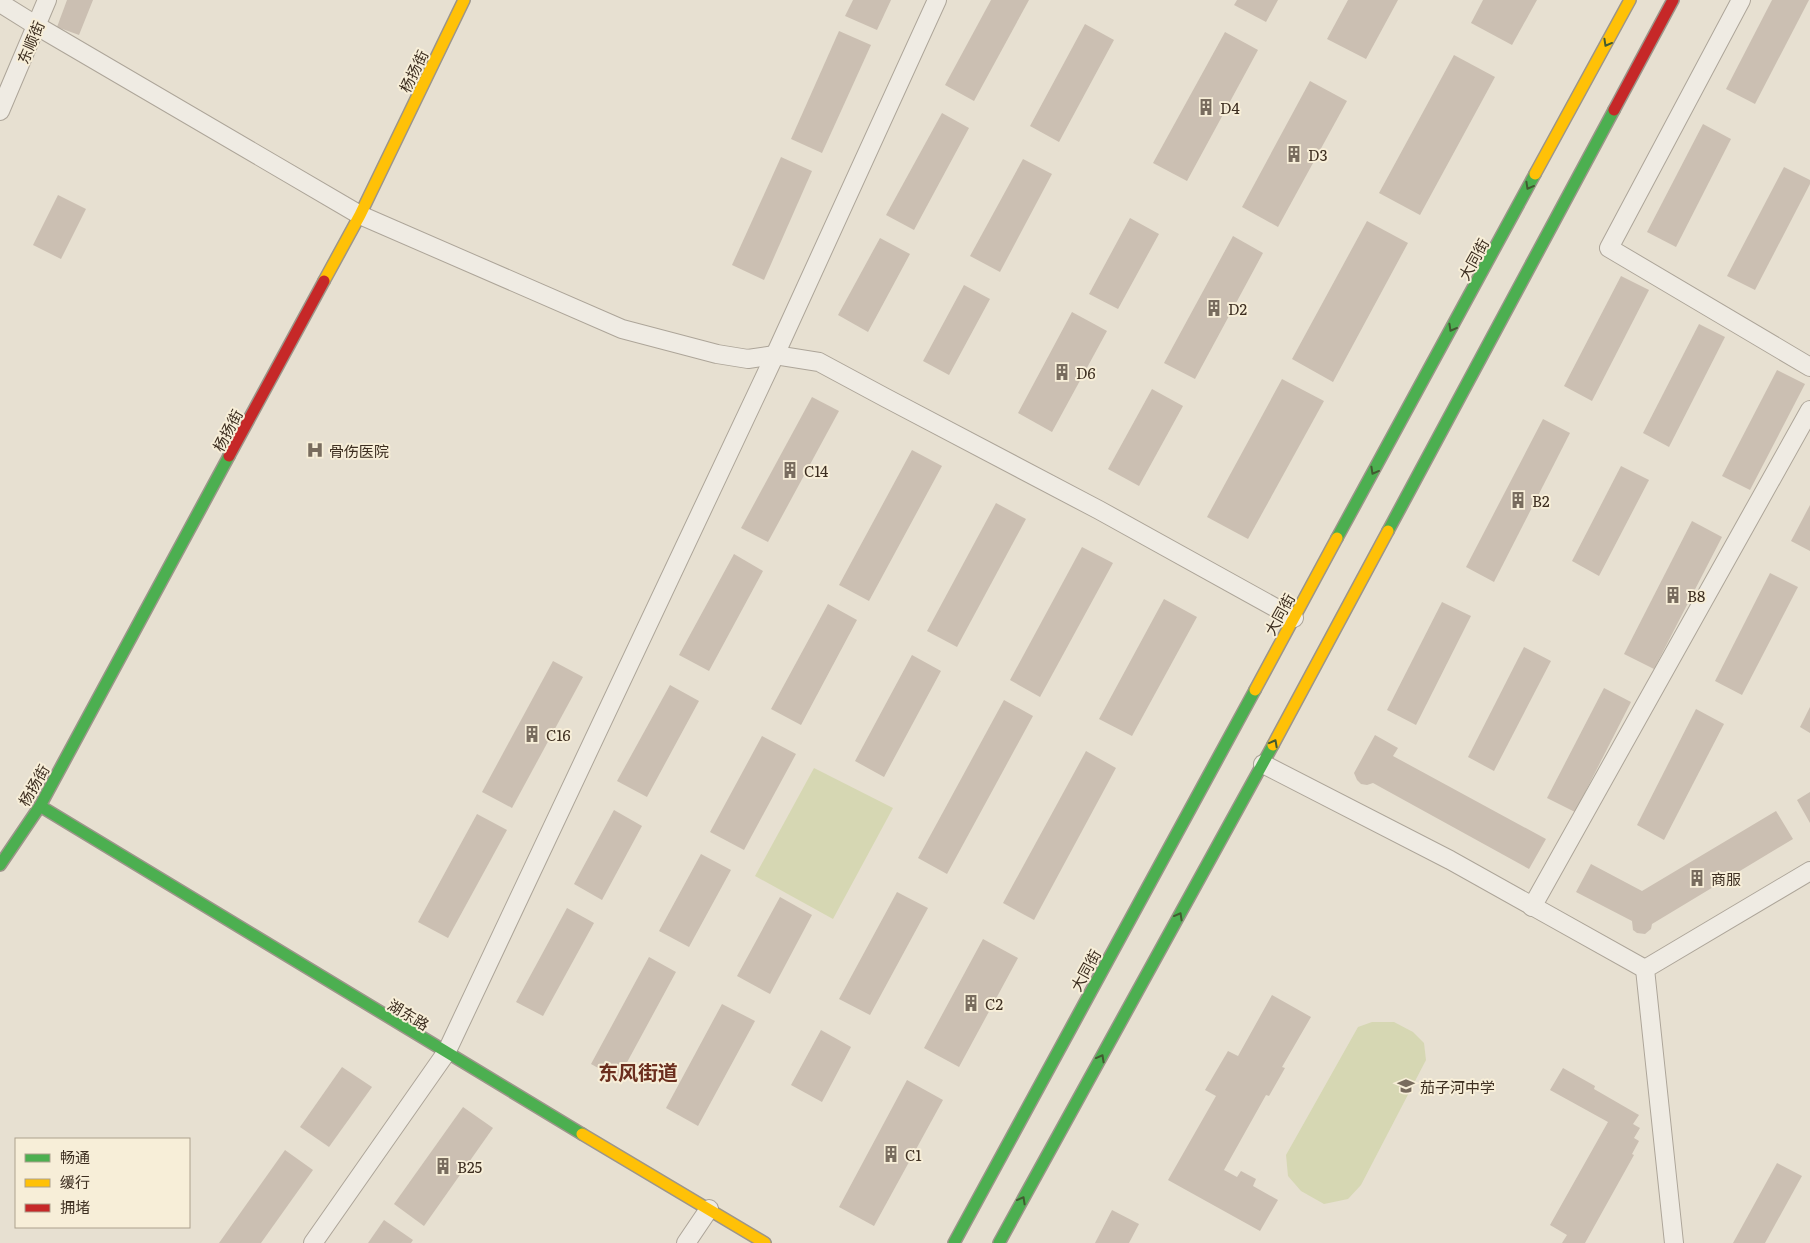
<svg xmlns="http://www.w3.org/2000/svg" width="1810" height="1243" font-family="Literata,'Noto Sans SC',serif">
	<style>
		.green { fill: #d6d7b3 }
		.building { fill: #cbbfb2 }
		.lines { fill: none; stroke-linecap: round; stroke-linejoin: round }
		.street-casing { stroke: #ada599; stroke-width: 20 }
		.fast-casing { stroke: #9c958a; stroke-width: 14 }
		.slow-casing { stroke: #9c958a; stroke-width: 14 }
		.jam-casing { stroke: #9c958a; stroke-width: 14 }
		.street { stroke: #efebe3; stroke-width: 18 }
		.fast { stroke: #4caf50; stroke-width: 11 }
		.slow { stroke: #ffc107; stroke-width: 11 }
		.jam { stroke: #c62828; stroke-width: 11 }
		.oneway { stroke: #425b31 }
		.labels { text-anchor: middle; dominant-baseline: central; stroke-width: 4; stroke-linejoin: round; paint-order: stroke }
		.street-label { font-size: 15px; fill: #3d2e20; stroke: #f7eed8 }
		.poi-label { font-size: 15px; fill: #3d2e20; stroke: #f7eed8; text-anchor: start }
		.district-label { font-size: 20px; font-weight: bold; fill: #6b2e1e; stroke: #f7eed8 }
	</style>
	<rect width="100%" height="100%" fill="#e7e0d1"/>
	<!-- green -->
	<g class="green">
		<polygon points="814,768 893,808 833,919 755,876"/>
		<polygon points="1372,1022 1394,1022 1413,1032 1424,1043 1426,1060 1361,1185 1348,1199 1324,1204 1301,1191 1288,1176 1286,1155 1358,1027"/>
	</g>
	<!-- building -->
	<g class="building">
		<polygon points="67,0 93,0 79,35 57,27"/>
		<polygon points="853,0 891,0 877,30 845,16"/>
		<polygon points="991,0 1029,0 974,101 945,85"/>
		<polygon points="1237,0 1278,0 1266,22 1234,5"/>
		<polygon points="1348,0 1398,0 1366,59 1327,39"/>
		<polygon points="1483,0 1537,0 1512,45 1471,23"/>
		<polygon points="1772,0 1809,0 1755,104 1726,89"/>
		<polygon points="1085,24 1114,40 1059,142 1030,126"/>
		<polygon points="839,31 871,45 822,153 791,139"/>
		<polygon points="1225,32 1258,50 1187,181 1153,163"/>
		<polygon points="1454,55 1495,77 1420,215 1379,193"/>
		<polygon points="1310,81 1347,101 1278,227 1242,207"/>
		<polygon points="942,113 969,128 914,230 886,215"/>
		<polygon points="1703,124 1731,139 1676,247 1647,232"/>
		<polygon points="781,157 812,171 764,280 732,265"/>
		<polygon points="1023,159 1052,174 1000,272 970,256"/>
		<polygon points="1784,167 1810,180 1810,184 1755,290 1727,276"/>
		<polygon points="58,195 86,209 61,259 33,245"/>
		<polygon points="1130,218 1159,234 1118,309 1089,294"/>
		<polygon points="1367,221 1408,243 1333,382 1292,359"/>
		<polygon points="1233,236 1263,253 1195,379 1164,363"/>
		<polygon points="880,238 910,254 868,332 838,315"/>
		<polygon points="1621,276 1649,290 1592,401 1564,386"/>
		<polygon points="964,285 990,299 949,375 923,361"/>
		<polygon points="1072,312 1107,331 1052,432 1018,413"/>
		<polygon points="1699,324 1725,337 1669,447 1643,433"/>
		<polygon points="1777,370 1805,384 1750,490 1722,476"/>
		<polygon points="1282,379 1324,401 1248,539 1207,517"/>
		<polygon points="1152,389 1183,406 1139,486 1108,469"/>
		<polygon points="812,397 839,411 768,542 741,528"/>
		<polygon points="1543,419 1570,433 1494,582 1466,567"/>
		<polygon points="912,450 942,466 869,601 839,585"/>
		<polygon points="1621,466 1649,480 1599,576 1572,561"/>
		<polygon points="996,503 1026,519 957,647 927,631"/>
		<polygon points="1810,505 1810,551 1791,541"/>
		<polygon points="1692,521 1722,537 1654,669 1624,654"/>
		<polygon points="1082,547 1113,563 1040,697 1010,680"/>
		<polygon points="734,554 763,571 709,671 679,655"/>
		<polygon points="1770,573 1798,587 1742,695 1715,681"/>
		<polygon points="1164,599 1197,617 1132,736 1099,719"/>
		<polygon points="1442,602 1471,616 1416,725 1387,710"/>
		<polygon points="828,604 857,620 801,725 771,709"/>
		<polygon points="1524,647 1551,661 1494,771 1468,757"/>
		<polygon points="912,655 941,671 884,777 855,761"/>
		<polygon points="553,661 583,677 512,808 482,792"/>
		<polygon points="670,685 699,701 647,797 617,781"/>
		<polygon points="1604,688 1631,702 1575,812 1547,798"/>
		<polygon points="1004,700 1033,716 947,874 918,858"/>
		<polygon points="1810,707 1810,733 1800,727"/>
		<polygon points="1696,709 1724,724 1664,840 1637,825"/>
		<polygon points="1375,735 1398,748 1393,756 1546,839 1529,869 1373,783 1367,785 1361,784 1357,780 1354,773"/>
		<polygon points="762,736 796,754 744,850 710,832"/>
		<polygon points="1086,751 1116,768 1034,920 1003,903"/>
		<polygon points="1810,792 1810,823 1797,800"/>
		<polygon points="614,810 642,826 602,900 574,884"/>
		<polygon points="1776,811 1793,839 1652,924 1651,929 1645,934 1637,933 1633,930 1632,921 1576,892 1591,864 1642,891"/>
		<polygon points="477,814 507,830 448,938 418,922"/>
		<polygon points="701,854 731,870 689,947 659,931"/>
		<polygon points="897,892 928,908 870,1015 839,999"/>
		<polygon points="780,897 812,915 770,994 737,976"/>
		<polygon points="567,908 594,923 543,1016 516,1002"/>
		<polygon points="983,939 1018,958 959,1067 924,1048"/>
		<polygon points="649,957 676,972 618,1079 591,1064"/>
		<polygon points="1272,995 1311,1017 1282,1067 1285,1068 1269,1096 1266,1095 1224,1170 1237,1177 1241,1171 1256,1179 1253,1186 1278,1200 1260,1231 1168,1180 1216,1096 1205,1090 1228,1051 1238,1056"/>
		<polygon points="722,1004 755,1021 698,1126 666,1108"/>
		<polygon points="821,1030 851,1047 822,1102 791,1085"/>
		<polygon points="342,1067 372,1087 329,1147 300,1127"/>
		<polygon points="1563,1068 1595,1086 1594,1089 1639,1115 1633,1124 1640,1128 1634,1138 1639,1141 1632,1154 1634,1155 1585,1243 1562,1243 1567,1235 1550,1225 1608,1122 1550,1090"/>
		<polygon points="907,1080 943,1100 874,1226 839,1207"/>
		<polygon points="463,1107 493,1128 424,1226 394,1204"/>
		<polygon points="285,1150 313,1170 261,1243 219,1243"/>
		<polygon points="1777,1163 1802,1176 1765,1243 1733,1243"/>
		<polygon points="1112,1210 1139,1224 1129,1243 1095,1243"/>
		<polygon points="384,1220 413,1240 411,1243 368,1243"/>
	</g>
	<g class="lines">
		<!-- street casing -->
		<g class="street-casing">
			<g id="street">
				<polyline points="1741,0 1609,248 1810,367"/>
				<polyline points="0,3 37,26 360,215 622,329 717,354 748,359 775,355 819,362 886,398 1099,510 1294,618"/>
				<polyline points="0,111 47,0"/>
				<polyline points="1263,764 1450,860 1645,969"/>
				<polyline points="1532,907 1810,410"/>
				<polyline points="313,1243 446,1053 775,355 937,0"/>
				<polyline points="686,1243 709,1209"/>
				<polyline points="1674,1243 1645,969 1810,871"/>
			</g>
		</g>
		<!-- fast casing -->
		<g class="fast-casing">
			<g id="fast">
				<polyline points="1388,531 1614,110"/>
				<polyline points="1337,538 1535,174"/>
				<polyline points="40,806 582,1134"/>
				<polyline points="0,865 40,806 229,456"/>
				<polyline points="954,1243 1255,690"/>
				<polyline points="999,1243 1273,745"/>
			</g>
		</g>
		<!-- slow casing -->
		<g class="slow-casing">
			<g id="slow">
				<polyline points="1535,174 1630,0"/>
				<polyline points="324,281 360,215 464,0"/>
				<polyline points="1255,690 1337,538"/>
				<polyline points="1273,745 1388,531"/>
				<polyline points="582,1134 765,1243"/>
			</g>
		</g>
		<!-- jam casing -->
		<g class="jam-casing">
			<g id="jam">
				<polyline points="1614,110 1673,0"/>
				<polyline points="229,456 324,281"/>
			</g>
		</g>
		<!-- street -->
		<use href="#street" class="street"/>
		<!-- fast -->
		<use href="#fast" class="fast"/>
		<!-- slow -->
		<use href="#slow" class="slow"/>
		<!-- jam -->
		<use href="#jam" class="jam"/>
	</g>
	<!-- one-way arrows -->
	<defs><path id="oneway-chevron" d="M-2-3.5L2.5 0L-2 3.5" fill="none" stroke-width="1.6" stroke-linecap="round" stroke-linejoin="round" transform="scale(1.25)"/></defs>
	<g class="oneway">
		<use href="#oneway-chevron" transform="translate(1607 43) rotate(119)"/>
		<use href="#oneway-chevron" transform="translate(1529 186) rotate(119)"/>
		<use href="#oneway-chevron" transform="translate(1452 328) rotate(119)"/>
		<use href="#oneway-chevron" transform="translate(1374 471) rotate(119)"/>
		<use href="#oneway-chevron" transform="translate(1274 743) rotate(-62)"/>
		<use href="#oneway-chevron" transform="translate(1179 916) rotate(-61)"/>
		<use href="#oneway-chevron" transform="translate(1101 1058) rotate(-61)"/>
		<use href="#oneway-chevron" transform="translate(1022 1200) rotate(-61)"/>
	</g>
	<!-- icons -->
	<defs>
		<g id="building-bare" transform="scale(1.35)"><path d="M-4-6H4V6H1V3H-1V6H-4ZM-2.5-4.3h1.7v1.8h-1.7ZM.8-4.3h1.7v1.8H.8ZM-2.5-1h1.7V.8h-1.7ZM.8-1h1.7V.8H.8Z" fill="#786c5e" stroke="#f7eed8" stroke-width="2.5" paint-order="stroke"/></g>
		<g id="hospital-bare" transform="scale(1.35)"><path d="M-5-5h3v3.5h4V-5h3V5h-3V1.5h-4V5h-3Z" fill="#786c5e" stroke="#f7eed8" stroke-width="2.5" paint-order="stroke"/></g>
		<g id="school-bare" transform="scale(1.35)"><path d="M0-5L7-2L0 1L-7-2ZM-4 1L0 2.5L4 1V4Q0 6-4 4Z" fill="#786c5e" stroke="#f7eed8" stroke-width="2.5" paint-order="stroke"/></g>
	</defs>
	<g fill-rule="evenodd">
		<use href="#building-bare" x="1206" y="107"/>
		<use href="#building-bare" x="1294" y="154"/>
		<use href="#building-bare" x="1214" y="308"/>
		<use href="#building-bare" x="1062" y="372"/>
		<use href="#hospital-bare" x="315" y="450"/>
		<use href="#building-bare" x="790" y="470"/>
		<use href="#building-bare" x="1518" y="500"/>
		<use href="#building-bare" x="1673" y="595"/>
		<use href="#building-bare" x="532" y="734"/>
		<use href="#building-bare" x="1697" y="878"/>
		<use href="#building-bare" x="971" y="1003"/>
		<use href="#school-bare" x="1406" y="1086"/>
		<use href="#building-bare" x="891" y="1154"/>
		<use href="#building-bare" x="443" y="1166"/>
	</g>
	<g class="labels">
		<!-- street labels -->
		<g class="street-label">
			<text transform="translate(30 42) rotate(-67)">东顺街</text>
			<text transform="translate(413 71) rotate(-64)">杨扬街</text>
			<text transform="translate(1473 259) rotate(-61)">大同街</text>
			<text transform="translate(227 430) rotate(-62)">杨扬街</text>
			<text transform="translate(1279 614) rotate(-61)">大同街</text>
			<text transform="translate(33 785) rotate(-60)">杨扬街</text>
			<text transform="translate(1085 970) rotate(-61)">大同街</text>
			<text transform="translate(409 1014) rotate(31)">湖东路</text>
		</g>
		<!-- poi labels -->
		<g class="poi-label">
			<text x="1220" y="107">D4</text>
			<text x="1308" y="154">D3</text>
			<text x="1228" y="308">D2</text>
			<text x="1076" y="372">D6</text>
			<text x="329" y="450">骨伤医院</text>
			<text x="804" y="470">C14</text>
			<text x="1532" y="500">B2</text>
			<text x="1687" y="595">B8</text>
			<text x="546" y="734">C16</text>
			<text x="1711" y="878">商服</text>
			<text x="985" y="1003">C2</text>
			<text x="1420" y="1086">茄子河中学</text>
			<text x="905" y="1154">C1</text>
			<text x="457" y="1166">B25</text>
		</g>
		<!-- district labels -->
		<g class="district-label">
			<text x="638" y="1071">东风街道</text>
		</g>
	</g>
	<!-- legend -->
	<rect x="15" y="1138" width="175" height="90" fill="#f7eed8" stroke="#ada18e"/>
	<rect x="25" y="1154" width="25" height="8" fill="#4caf50" stroke="#ada18e"/>
	<text x="60" y="1163" font-size="15" fill="#3d2e20">畅通</text>
	<rect x="25" y="1179" width="25" height="8" fill="#ffc107" stroke="#ada18e"/>
	<text x="60" y="1188" font-size="15" fill="#3d2e20">缓行</text>
	<rect x="25" y="1204" width="25" height="8" fill="#c62828" stroke="#ada18e"/>
	<text x="60" y="1213" font-size="15" fill="#3d2e20">拥堵</text>
</svg>
